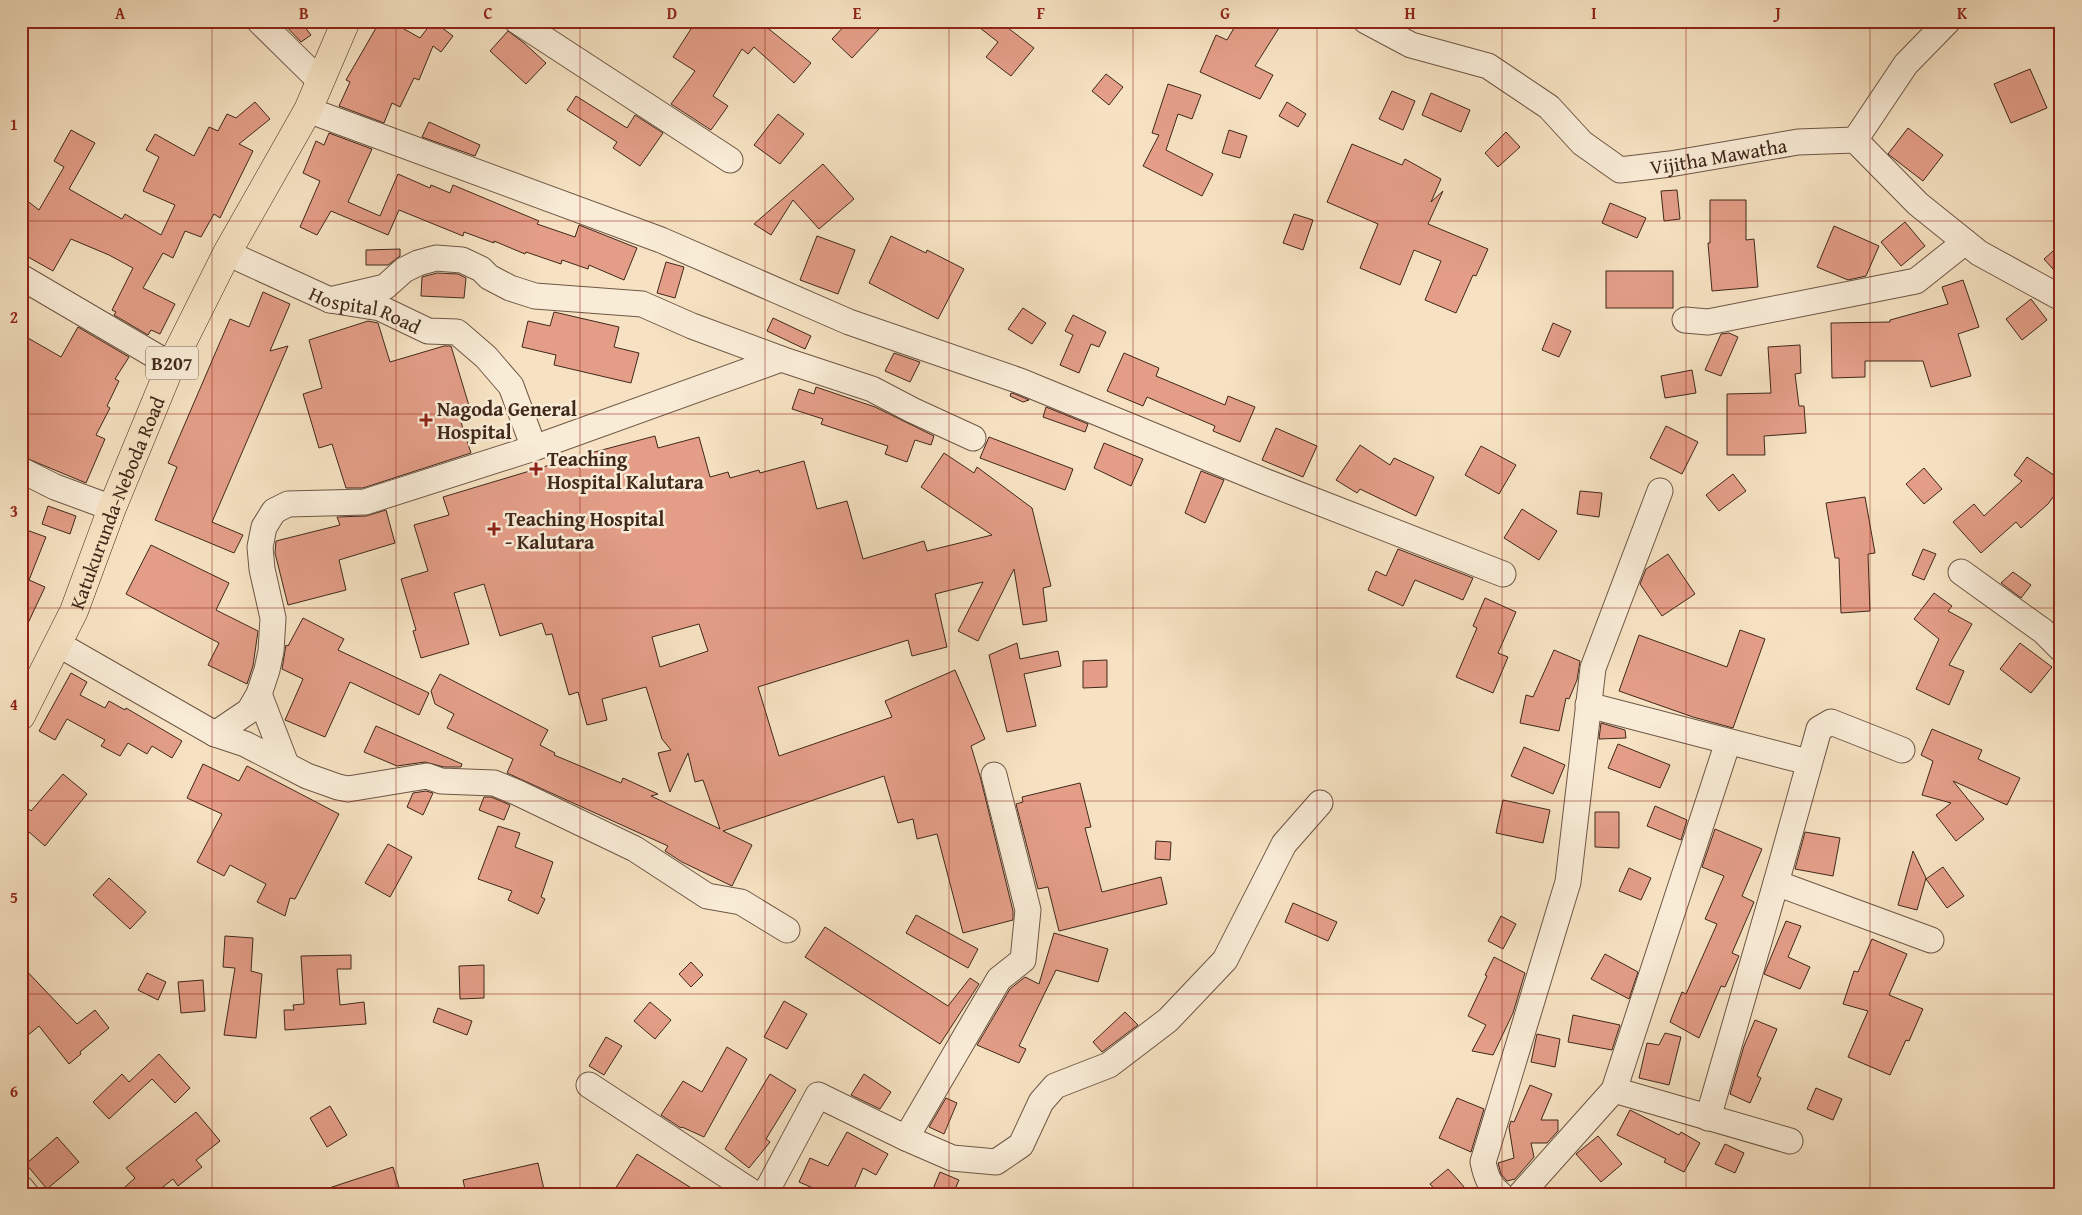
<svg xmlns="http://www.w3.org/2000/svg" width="2082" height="1215" font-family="'Gentium Book Plus',serif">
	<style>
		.building { fill: #e49e88; stroke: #40281b; fill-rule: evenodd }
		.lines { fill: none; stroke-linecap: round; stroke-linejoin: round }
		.minor-casing { stroke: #6e5645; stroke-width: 27 }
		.major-casing { stroke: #40281b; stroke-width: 29 }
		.minor { stroke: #f9ecd7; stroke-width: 25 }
		.major { stroke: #f6e2c2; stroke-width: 28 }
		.grid { fill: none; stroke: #8f2418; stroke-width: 1; stroke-opacity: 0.55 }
		.poi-dot { fill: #8f2418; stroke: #f9ecd7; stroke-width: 2 }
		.labels { text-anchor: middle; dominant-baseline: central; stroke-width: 5; stroke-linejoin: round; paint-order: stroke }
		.shield { fill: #f9ecd7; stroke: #786353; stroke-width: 1 }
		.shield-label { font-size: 19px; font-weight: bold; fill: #40281b }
		.street-label { font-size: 20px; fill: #40281b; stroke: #f9ecd7 }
		.poi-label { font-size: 20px; font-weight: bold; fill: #40281b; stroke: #f9ecd7; text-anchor: start }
		.neatline { fill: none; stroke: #8f2418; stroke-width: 2 }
		.grid-label { font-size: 16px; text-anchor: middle; font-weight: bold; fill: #8f2418 }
	</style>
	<rect width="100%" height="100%" fill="#f6e2c2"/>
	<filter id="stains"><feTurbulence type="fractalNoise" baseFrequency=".004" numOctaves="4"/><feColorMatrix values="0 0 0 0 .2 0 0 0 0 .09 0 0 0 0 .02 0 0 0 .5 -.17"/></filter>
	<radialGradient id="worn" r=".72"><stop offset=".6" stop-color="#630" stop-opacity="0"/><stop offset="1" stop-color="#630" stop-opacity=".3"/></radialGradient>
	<!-- building -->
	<g class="building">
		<polygon points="281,21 300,21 311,35 301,42"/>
		<polygon points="380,21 390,21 420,38 433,21 444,21 441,27 453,36 441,52 433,46 419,80 414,78 400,107 392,103 384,123 339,106 350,82 346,80"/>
		<polygon points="696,21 759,21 811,63 794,83 754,47 748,54 742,49 713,96 728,106 711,130 671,104 695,71 673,57"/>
		<polygon points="849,21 870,21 879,29 852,58 832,39"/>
		<polygon points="971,21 999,21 1034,48 1011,76 986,57 998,42"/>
		<polygon points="1238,21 1268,21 1279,28 1255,66 1273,75 1260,99 1200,72 1216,35 1227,40"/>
		<polygon points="508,31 524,43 546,63 526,84 490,51"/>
		<polygon points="2030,69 2047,108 2011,123 1994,84"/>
		<polygon points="1106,74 1123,87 1109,105 1092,91"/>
		<polygon points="1168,84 1201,95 1192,119 1178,114 1166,150 1213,174 1202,196 1143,166 1159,135 1152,133"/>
		<polygon points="1392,91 1415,101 1403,130 1379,119"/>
		<polygon points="1431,93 1470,110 1461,132 1422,115"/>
		<polygon points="576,96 627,128 635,115 663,133 640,166 613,148 617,142 567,110"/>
		<polygon points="255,102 270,119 239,144 253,151 220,218 214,214 201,237 185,231 173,258 163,253 143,288 175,304 160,334 151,330 148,335 114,315 116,312 112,310 133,268 109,255 71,239 53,271 21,253 21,196 39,210 64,167 54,161 71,130 95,143 69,189 122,219 125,214 161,235 175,205 143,191 159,157 146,150 155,134 194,156 209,127 218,131 227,114 236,118"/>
		<polygon points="1287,102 1306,114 1298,127 1279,116"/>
		<polygon points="778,114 804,134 780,164 754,145"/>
		<polygon points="429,122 480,145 475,156 422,137"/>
		<polygon points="1908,128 1943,155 1923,181 1888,154"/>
		<polygon points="1229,130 1247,136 1240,158 1222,153"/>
		<polygon points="1506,132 1520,147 1498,167 1485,153"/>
		<polygon points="329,133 372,149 348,202 380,216 398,174 430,188 431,185 450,193 453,185 539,221 537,224 575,237 579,225 637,248 624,280 589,265 588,269 562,260 561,264 526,252 525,254 494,241 494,243 464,232 463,236 399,210 388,235 331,211 317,235 300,227 320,181 303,173 316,141 324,145"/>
		<polygon points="1352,144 1402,165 1405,159 1441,179 1431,202 1443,191 1428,224 1488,249 1476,276 1473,275 1456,313 1425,300 1441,261 1414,250 1400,285 1360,268 1378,224 1327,202"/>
		<polygon points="823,164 854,199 819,229 793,200 771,235 754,224"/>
		<polygon points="1677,190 1680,219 1664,221 1661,191"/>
		<polygon points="1710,200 1746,200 1746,240 1754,239 1758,287 1712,291 1708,243 1710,243"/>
		<polygon points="1610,203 1646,218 1637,238 1602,223"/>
		<polygon points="1294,214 1313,220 1303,250 1283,243"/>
		<polygon points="1905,222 1925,246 1901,266 1881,242"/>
		<polygon points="1834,226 1879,246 1866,276 1848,280 1817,267"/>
		<polygon points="817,236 855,250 838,294 800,280"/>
		<polygon points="891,236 926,253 927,250 964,269 938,319 869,283"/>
		<polygon points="2061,244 2061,278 2044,259"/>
		<polygon points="400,249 400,256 388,265 366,265 366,250"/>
		<polygon points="666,262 684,267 675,298 657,293"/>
		<rect x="1606" y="271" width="67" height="37"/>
		<polygon points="437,273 458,274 466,278 464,298 421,296 422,277"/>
		<polygon points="1963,280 1979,327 1958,334 1971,376 1931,387 1923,361 1865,361 1865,377 1832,378 1831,323 1890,322 1890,320 1948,304 1942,287"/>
		<polygon points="263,292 290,304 270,351 288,346 212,522 243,535 234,553 155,520 177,467 168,463 230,319 249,327"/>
		<polygon points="2031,299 2047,320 2022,340 2006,319"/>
		<polygon points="1023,308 1046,323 1032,344 1008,329"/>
		<polygon points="554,312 619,327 614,347 639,353 631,383 554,365 556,355 522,347 528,321 550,326"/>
		<polygon points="1073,315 1106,332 1099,347 1091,344 1079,373 1060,365 1073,335 1065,331"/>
		<polygon points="773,318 811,336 805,349 767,331"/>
		<polygon points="368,321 378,323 390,362 444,346 451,346 470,409 458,413 471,453 363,488 346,488 332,444 319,448 303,394 322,388 309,340"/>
		<polygon points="1553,323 1571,331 1559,357 1542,350"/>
		<polygon points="78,327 129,357 115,379 119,381 107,406 110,408 96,435 105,439 86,483 21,456 21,350 28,338 61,357"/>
		<polygon points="1729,333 1738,337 1721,376 1705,370 1721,334"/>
		<polygon points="1800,345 1801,373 1795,374 1799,406 1804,406 1806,433 1764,436 1765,455 1727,455 1727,394 1771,393 1768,347"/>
		<polygon points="894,353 920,362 910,382 885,371"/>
		<polygon points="1124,353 1159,368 1156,376 1225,405 1228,396 1255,407 1240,442 1213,431 1215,426 1147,397 1143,406 1107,391"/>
		<polygon points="1692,370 1696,393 1665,398 1661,376"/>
		<polygon points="816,387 875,407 934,436 931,445 915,440 907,462 885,454 888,446 821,424 823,419 792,409 799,389 814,394"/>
		<polygon points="1011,393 1015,394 1029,400 1023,402 1010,396"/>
		<polygon points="1046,407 1088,424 1085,432 1043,417"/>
		<polygon points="1666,426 1698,442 1682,474 1650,458"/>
		<polygon points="1276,428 1317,446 1303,477 1262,460"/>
		<path d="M655,436L658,448L699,437L710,477L728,472L730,478L759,470L760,473L804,461L817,509L847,501L863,559L924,541L927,551L992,535L921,487L944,453L974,473L977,467L1032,508L1051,586L1043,588L1047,621L1023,625L1014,569L978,641L958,631L983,582L935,594L947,647L912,656L908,640L758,687L779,756L892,717L885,701L955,670L985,739L971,746L980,776L1013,911V920L963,933L937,834L917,839L913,819L898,823L884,776L723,831L752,845L732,886L682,862L665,851L668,846L507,773L513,759L447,728L454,714L435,704L431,691L440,674L548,730L540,745L555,753L554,755L621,783L623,778L658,794L651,796L720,829L703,780L695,782L688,753L670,792L658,753L671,750L662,739L646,687L602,699L607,720L587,725L578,692L569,695L552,634L546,635L542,623L500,636L484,584L454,593L469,644L421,658L413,631L416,630L401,579L428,571L414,525L449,515L443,497L583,455ZM699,624L708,651L660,667L652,637Z"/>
		<polygon points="989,437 1073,469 1065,490 980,458"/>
		<polygon points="1104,443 1143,459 1131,486 1094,468"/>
		<polygon points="1360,445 1390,465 1394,458 1434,477 1416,516 1360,489 1357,493 1336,480"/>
		<polygon points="1481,446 1516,465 1499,494 1465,475"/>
		<polygon points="2027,457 2061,480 2061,486 2048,504 2021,528 2016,522 1981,553 1953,522 1974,504 1984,516 2022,481 2014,475"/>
		<polygon points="1924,468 1942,489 1924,504 1906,484"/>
		<polygon points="1201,471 1224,480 1205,523 1185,513"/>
		<polygon points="1733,474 1746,491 1719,511 1706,495"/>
		<polygon points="1580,491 1602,493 1599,517 1577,514"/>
		<polygon points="1865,497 1875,553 1868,554 1870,611 1841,613 1839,558 1835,558 1826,503"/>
		<polygon points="48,506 76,516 70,534 42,524"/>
		<polygon points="1522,509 1557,531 1539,560 1504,538"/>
		<polygon points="386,510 395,543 339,560 346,590 288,605 275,553 276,541 340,525 337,517 366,516"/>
		<polygon points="21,528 46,537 29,580 45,587 21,638"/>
		<polygon points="151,545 229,583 216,610 258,631 253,666 247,684 208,665 219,643 126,594"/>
		<polygon points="1398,549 1473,578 1463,600 1415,580 1403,606 1368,590 1376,571 1386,576"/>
		<polygon points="1923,549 1936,554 1924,580 1912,575"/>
		<polygon points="1668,554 1695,594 1662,616 1640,584 1646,569"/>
		<polygon points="2013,572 2031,585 2021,598 2001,583"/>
		<polygon points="1934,593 1952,606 1948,611 1972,624 1949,665 1964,671 1949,705 1916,689 1939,639 1914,619"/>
		<polygon points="1485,598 1516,612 1498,653 1508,657 1493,693 1456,677 1477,628 1473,626"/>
		<polygon points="303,618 344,639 338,650 429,693 419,715 350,682 325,737 285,720 303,679 282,669 286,645 288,646"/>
		<polygon points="1740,630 1765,639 1733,728 1693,717 1619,691 1639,635 1727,667"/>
		<polygon points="1017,643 1020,659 1058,651 1061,666 1024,674 1036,726 1007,732 989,655"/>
		<polygon points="2020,643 2052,667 2031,693 2000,669"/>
		<polygon points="1554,650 1580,661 1577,680 1569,699 1566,698 1559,731 1520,723 1526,695 1533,697"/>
		<polygon points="1107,660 1107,687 1083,688 1083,661"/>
		<polygon points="71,673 87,682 80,695 105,708 109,701 125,710 126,708 182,741 172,758 152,746 147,754 128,743 120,756 101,746 105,740 67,719 55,740 39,731"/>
		<polygon points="1601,723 1625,730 1626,738 1599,739"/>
		<polygon points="376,726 462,764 461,767 444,767 425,762 397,766 364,752"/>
		<polygon points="1932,729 1982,750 1978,759 2020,778 2007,805 1953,781 1984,819 1956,841 1936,815 1951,803 1922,795 1933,761 1921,755"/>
		<polygon points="1618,744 1670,765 1660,788 1608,768"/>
		<polygon points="1524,747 1565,765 1553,794 1511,776"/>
		<polygon points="203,764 239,781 247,766 339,814 295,899 290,898 285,916 257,902 266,884 230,865 224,876 197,862 222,814 187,798"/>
		<polygon points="63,774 87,794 45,846 21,825 21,802 31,811"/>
		<polygon points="1080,783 1091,827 1085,828 1102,892 1161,877 1167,904 1059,931 1048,887 1038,889 1016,804 1023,802 1022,797"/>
		<polygon points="426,791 433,793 423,815 407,807 413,793"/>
		<polygon points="484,797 491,797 510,805 504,820 479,810"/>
		<polygon points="1503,800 1550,810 1543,843 1496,833"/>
		<polygon points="1655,806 1687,820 1681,840 1647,826"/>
		<polygon points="1595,812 1619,812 1619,848 1595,847"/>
		<polygon points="498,826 520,833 515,847 553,862 541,897 545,899 538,914 508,900 512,891 478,879"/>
		<polygon points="1715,829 1762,849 1742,896 1754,902 1732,953 1739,956 1725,987 1721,986 1699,1038 1670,1022 1682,992 1686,994 1717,924 1705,919 1724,876 1702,867"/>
		<polygon points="1805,832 1840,838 1833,876 1795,869"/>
		<polygon points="1156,841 1171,842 1170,860 1155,859"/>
		<polygon points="388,844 412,857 390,897 365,883"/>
		<polygon points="1913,851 1926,878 1917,910 1898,905"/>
		<polygon points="1943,867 1964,896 1947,908 1926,879"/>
		<polygon points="1629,868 1651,878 1641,900 1619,891"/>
		<polygon points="109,878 146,912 130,929 93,895"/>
		<polygon points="1293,903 1337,922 1328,941 1285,922"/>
		<polygon points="916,915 978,949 968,968 906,933"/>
		<polygon points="1501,916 1516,924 1503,949 1488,941"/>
		<polygon points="1786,921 1801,926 1788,957 1810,967 1800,989 1764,974"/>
		<polygon points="825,927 948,1006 970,978 979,984 940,1044 805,957"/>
		<polygon points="1054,933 1108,949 1098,982 1056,970 1019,1046 1026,1049 1019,1063 977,1045 1010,989 1025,977 1039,984"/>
		<polygon points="225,936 253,938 251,971 262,974 256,1038 224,1035 235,968 223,967"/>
		<polygon points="1872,939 1907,954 1889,995 1923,1009 1909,1041 1906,1040 1890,1075 1848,1057 1868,1011 1843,1004 1854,971 1858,972"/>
		<polygon points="1605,954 1638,972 1629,999 1591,979"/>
		<polygon points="351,955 351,969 337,969 340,1005 364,1002 366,1024 285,1030 284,1010 294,1010 293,1005 304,1004 301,956"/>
		<polygon points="1494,957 1525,973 1513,1013 1493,1055 1472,1051 1486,1025 1468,1016 1487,976 1485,975"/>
		<polygon points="691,962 703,975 691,987 679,974"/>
		<polygon points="21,965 77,1024 95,1010 109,1028 80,1052 81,1054 69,1064 39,1026 21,1041"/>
		<polygon points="484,965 484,998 460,999 459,966"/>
		<polygon points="147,973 166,982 158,1000 138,990"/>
		<polygon points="203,980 205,1011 181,1013 178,982"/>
		<polygon points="784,1001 807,1014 787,1049 764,1037"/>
		<polygon points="650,1002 671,1020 655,1039 634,1021"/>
		<polygon points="438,1008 472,1021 467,1035 433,1022"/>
		<polygon points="1125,1012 1138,1025 1102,1052 1093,1042"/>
		<polygon points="1573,1015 1620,1025 1612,1050 1568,1042"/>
		<polygon points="1755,1020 1777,1029 1757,1076 1761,1078 1750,1103 1730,1094 1744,1046"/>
		<polygon points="1665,1033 1681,1037 1669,1085 1639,1078 1647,1043 1659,1045"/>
		<polygon points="1537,1034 1560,1039 1555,1067 1531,1062"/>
		<polygon points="606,1037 622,1046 604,1075 589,1066"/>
		<polygon points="727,1047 747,1059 704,1137 682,1127 681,1128 661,1115 683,1081 702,1092"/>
		<polygon points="159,1054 190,1088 175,1103 152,1079 109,1119 93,1102 122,1074 129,1082"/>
		<polygon points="770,1074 796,1090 766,1139 770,1142 749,1168 725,1149"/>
		<polygon points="864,1074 891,1092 880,1109 851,1095"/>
		<polygon points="1530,1085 1552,1094 1541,1120 1558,1120 1558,1131 1547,1143 1531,1143 1534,1157 1515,1179 1507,1181 1501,1174 1498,1163 1514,1158 1509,1127 1511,1121 1514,1122"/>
		<polygon points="1816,1088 1842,1099 1833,1120 1807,1109"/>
		<polygon points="946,1098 957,1103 944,1134 929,1127"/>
		<polygon points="1457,1098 1484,1109 1471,1152 1439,1138"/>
		<polygon points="330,1106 347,1135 327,1147 310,1118"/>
		<polygon points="1630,1110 1679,1135 1681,1132 1700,1143 1684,1172 1664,1162 1666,1159 1617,1135"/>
		<polygon points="196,1112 220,1141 196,1160 202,1167 178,1186 173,1179 154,1194 117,1194 135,1178 126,1168"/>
		<polygon points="847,1132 888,1154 876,1175 863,1168 852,1194 827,1194 799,1182 810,1158 828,1166"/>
		<polygon points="1598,1136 1622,1164 1601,1182 1576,1154"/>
		<polygon points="57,1137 79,1162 47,1189 26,1164"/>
		<polygon points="1725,1144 1744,1153 1735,1173 1715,1164"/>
		<polygon points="637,1154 701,1194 612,1194"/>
		<polygon points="538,1163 545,1194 466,1194 463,1180"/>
		<polygon points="393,1167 400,1191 391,1194 320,1194 320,1191"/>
		<polygon points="1448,1169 1459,1181 1470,1194 1439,1194 1430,1184"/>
		<polygon points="940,1172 959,1180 953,1194 931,1194"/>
	</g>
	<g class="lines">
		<!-- minor casing -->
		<g class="minor-casing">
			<g id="minor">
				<polyline points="259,21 320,81"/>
				<polyline points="517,21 730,160"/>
				<path id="s1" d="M1366,21L1411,45L1488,66L1549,107L1582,143L1620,170L1670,164L1798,142L1855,140L1918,204L1979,253L2061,298"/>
				<polyline points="308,110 661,240 849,322 1020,381 1264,481 1503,574"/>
				<polyline points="1855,140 1906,64 1948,21"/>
				<path id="s2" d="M227,253L330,300L380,308L428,331L457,332L486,357L511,386L534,448"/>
				<polyline points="21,277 171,365"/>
				<polyline points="330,300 385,287 404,270 418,263 436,258 462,260 481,269 489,277 510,288 535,296 642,304 692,326 781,359 872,389 912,410 973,438"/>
				<polyline points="1685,320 1708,322 1916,281 1965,242"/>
				<polyline points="21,470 55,487 112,508"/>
				<polyline points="1961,572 2043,631 2061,649"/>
				<polyline points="58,644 215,734 245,744 307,776 338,787 348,789 427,776 441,781 494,783 516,792 635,849 707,896 741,902 787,930"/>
				<polyline points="259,694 286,764"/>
				<polyline points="1588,705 1808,762"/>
				<polyline points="215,734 249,711 259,694 267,670 271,651 273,618 262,569 260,547 264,527 274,511 288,504 365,502 534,448 781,359"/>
				<polyline points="1776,883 1931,940"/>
				<polyline points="589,1085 755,1194"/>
				<polyline points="1614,1090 1790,1141"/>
				<polyline points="1708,1118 1776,883 1819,729 1831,722 1902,750"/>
				<polyline points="906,1138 999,979 1023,960 1028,910 994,775"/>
				<polyline points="21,1188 26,1194"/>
				<polyline points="765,1194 818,1095 906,1138 952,1158 996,1162 1021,1145 1041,1102 1055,1086 1109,1065 1168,1020 1225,960 1284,844 1320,803"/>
				<path d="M1500,1194C1489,1185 1486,1176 1483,1162L1568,882L1593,668L1660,491"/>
				<polyline points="1521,1194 1614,1090 1728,742"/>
			</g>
		</g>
		<!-- major casing -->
		<g class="major-casing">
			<g id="major">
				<path id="s3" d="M21,716L74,611L112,508L171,365L227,253L308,110L346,21"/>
			</g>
		</g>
		<!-- minor -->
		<use href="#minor" class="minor"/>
		<!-- major -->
		<use href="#major" class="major"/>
	</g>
	<!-- grid -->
	<path class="grid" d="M212,21V1194M396,21V1194M580,21V1194M765,21V1194M949,21V1194M1133,21V1194M1317,21V1194M1502,21V1194M1686,21V1194M1870,21V1194M21,221H2061M21,414H2061M21,608H2061M21,801H2061M21,994H2061"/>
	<!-- markers -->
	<g class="poi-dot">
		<path d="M423.5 412.5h5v5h5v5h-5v5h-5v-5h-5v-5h5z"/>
		<path d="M533.5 461.5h5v5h5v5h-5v5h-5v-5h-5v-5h5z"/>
		<path d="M491.5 521.5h5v5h5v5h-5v5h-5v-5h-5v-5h5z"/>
	</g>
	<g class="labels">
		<!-- shield labels -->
		<rect class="shield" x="146" y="346.5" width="52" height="33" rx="4"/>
		<g class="shield-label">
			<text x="172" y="363">B207</text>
		</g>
		<!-- street labels -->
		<g class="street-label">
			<text stroke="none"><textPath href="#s1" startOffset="399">Vijitha Mawatha</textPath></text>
			<text stroke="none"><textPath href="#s2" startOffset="150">Hospital Road</textPath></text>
			<text stroke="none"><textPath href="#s3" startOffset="234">Katukurunda-Neboda Road</textPath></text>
		</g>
		<!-- poi labels -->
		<g class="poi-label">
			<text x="437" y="408">Nagoda General<tspan x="437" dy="23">Hospital</tspan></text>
			<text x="547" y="458">Teaching<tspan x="547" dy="23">Hospital Kalutara</tspan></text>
			<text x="505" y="518">Teaching Hospital<tspan x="505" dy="23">- Kalutara</tspan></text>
		</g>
	</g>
	<!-- margin -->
	<rect width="2082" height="1215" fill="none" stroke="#f6e2c2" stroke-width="55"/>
	<rect x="28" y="28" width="2026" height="1160" class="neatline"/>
	<g class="grid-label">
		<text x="120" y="19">A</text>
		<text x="304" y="19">B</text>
		<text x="488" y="19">C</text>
		<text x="672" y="19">D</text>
		<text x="857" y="19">E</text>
		<text x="1041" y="19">F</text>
		<text x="1225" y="19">G</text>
		<text x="1410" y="19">H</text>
		<text x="1594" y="19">I</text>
		<text x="1778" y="19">J</text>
		<text x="1962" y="19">K</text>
		<text x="14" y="130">1</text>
		<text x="14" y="323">2</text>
		<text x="14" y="517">3</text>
		<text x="14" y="710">4</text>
		<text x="14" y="903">5</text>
		<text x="14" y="1097">6</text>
	</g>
	<rect width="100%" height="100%" filter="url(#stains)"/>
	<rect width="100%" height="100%" fill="url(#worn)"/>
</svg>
